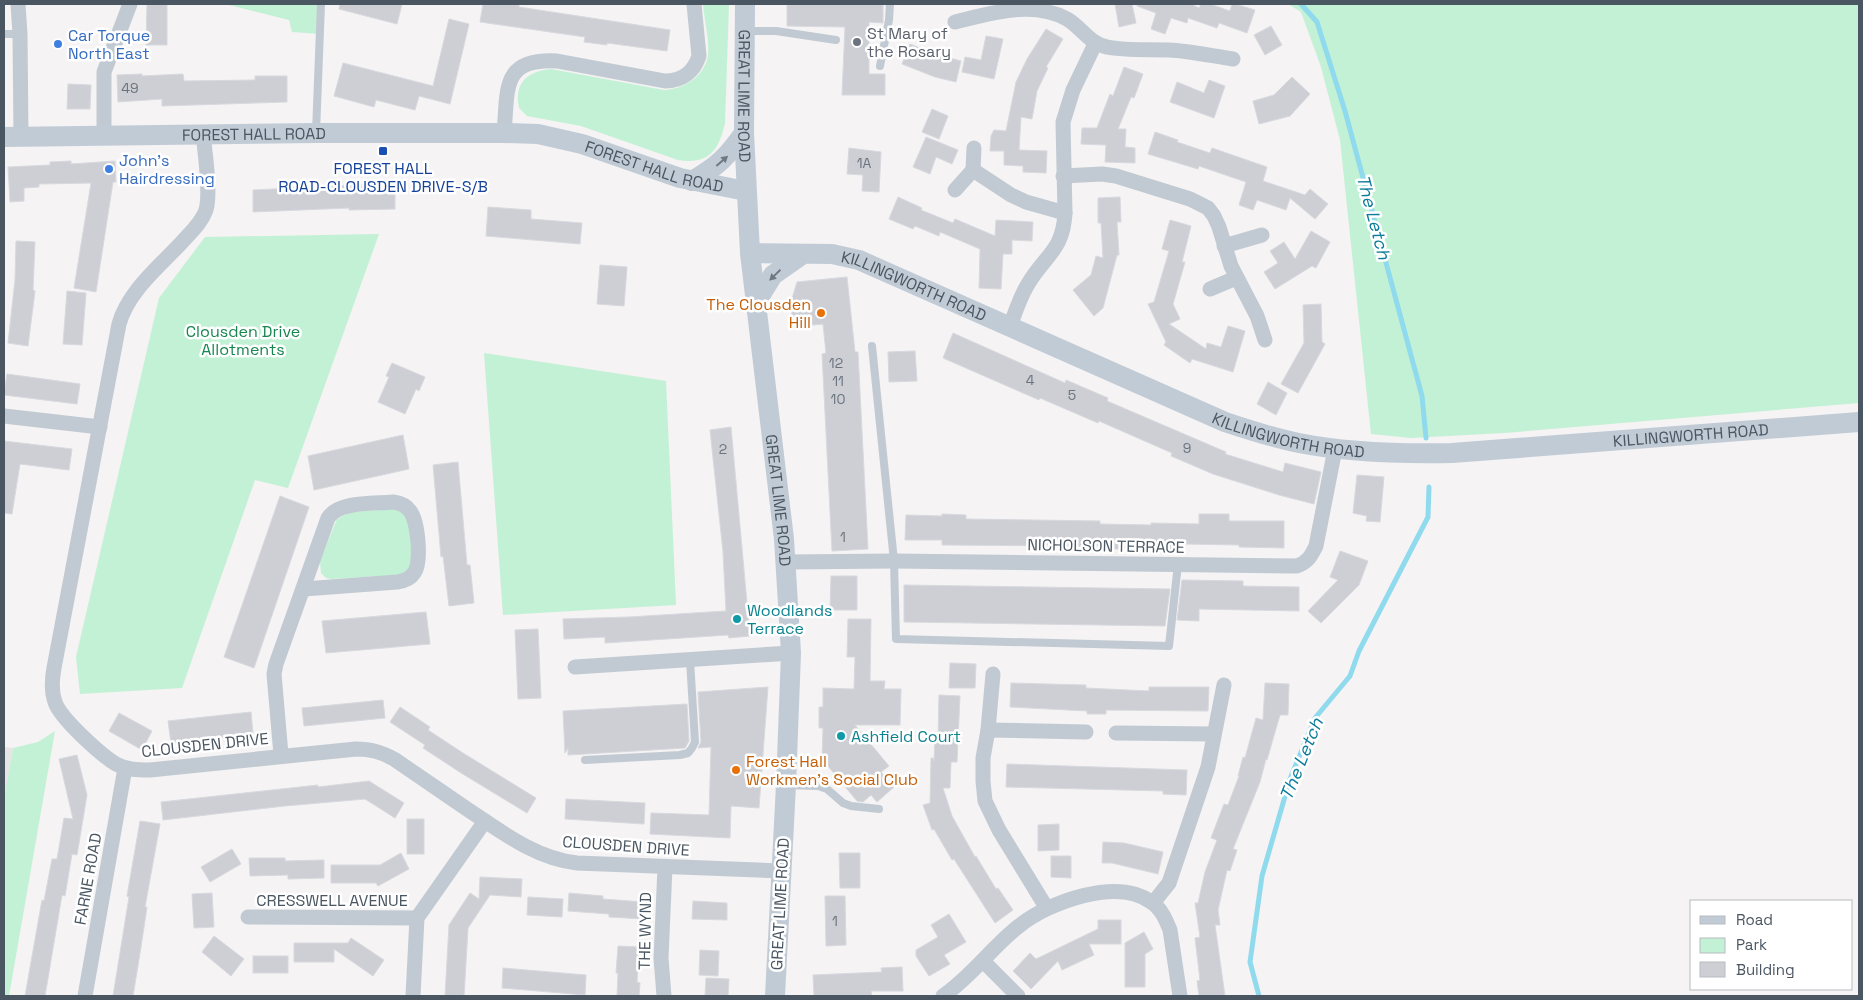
<svg xmlns="http://www.w3.org/2000/svg" width="1863" height="1000" font-family="'Space Grotesk',sans-serif">
	<style>
		.education { fill: #e6e4e5 }
		.green { fill: #c3f1d5 }
		.lines { fill: none; stroke-linecap: round; stroke-linejoin: round }
		.stream { stroke: #90daee; stroke-width: 5 }
		.building { fill: #cdcfd5; stroke: #d7d9de }
		.service { stroke: #c1cad2; stroke-width: 8 }
		.minor { stroke: #c1cad2; stroke-width: 15 }
		.secondary { stroke: #c1cbd6; stroke-width: 20 }
		.oneway { fill: #6e7984 }
		.worship-dot { fill: #6b7280; stroke: #fff; stroke-width: 2 }
		.shop-dot { fill: #3f7fe0; stroke: #fff; stroke-width: 2 }
		.transit-dot { fill: #1a4fb4; stroke: #fff; stroke-width: 2 }
		.food-dot { fill: #e8710a; stroke: #fff; stroke-width: 2 }
		.culture-dot { fill: #0f9aa8; stroke: #fff; stroke-width: 2 }
		.labels { text-anchor: middle; dominant-baseline: central; stroke-width: 5; stroke-linejoin: round; paint-order: stroke }
		.number-label { font-size: 14px; fill: #6b747e }
		.worship-label { font-size: 16px; fill: #5b616d; stroke: #fff; text-anchor: start }
		.shop-label { font-size: 16px; fill: #366cbe; stroke: #fff; text-anchor: start }
		.street-label { font-size: 16px; fill: #4a5661; stroke: #fff }
		.transit-label { font-size: 16px; fill: #164399; stroke: #fff }
		.food-label { font-size: 16px; fill: #c56008; stroke: #fff; text-anchor: end }
		.park-label { font-size: 16px; fill: #17864f; stroke: #fff }
		.culture-label { font-size: 16px; fill: #0d838f; stroke: #fff; text-anchor: start }
		.water-label { font-size: 18px; font-style: italic; fill: #0c7c9b; stroke: #fff }
	</style>
	<rect width="100%" height="100%" fill="#f5f3f3"/>
	<!-- education -->
	<polygon class="education" points="4,747 13,748 4,798"/>
	<!-- green -->
	<g class="green">
		<polygon points="225,4 323,4 320,34 292,32 289,20"/>
		<path d="M703,4H729L725,123C719,150 709,165 678,160L581,126L527,116L519,108C514,83 527,71 551,69L664,90C684,89 704,77 708,56C710,41 704,19 703,4Z"/>
		<polygon points="1288,4 1859,4 1859,403 1504,433 1411,438 1371,434 1340,140 1321,67 1301,12"/>
		<polygon points="379,234 288,488 255,480 182,688 80,694 76,657 159,298 205,237"/>
		<polygon points="484,353 666,381 676,605 503,615"/>
		<path d="M393,509C397,510 401,511 404,514C411,523 414,554 411,564C409,570 405,572 399,575L331,579L326,578L321,573L320,561L337,519L351,512Z"/>
		<polygon points="55,731 9,996 4,996 4,798 13,748 38,742"/>
	</g>
	<g class="lines">
		<!-- stream -->
		<g class="stream">
			<polyline points="1301,4 1317,22 1345,111 1422,396 1426,438"/>
			<polyline points="1259,996 1250,962 1262,876 1290,779 1315,718 1350,676 1359,651 1428,517 1429,487"/>
		</g>
	</g>
	<!-- building -->
	<g class="building">
		<polygon points="147,4 167,4 167,45 146,45"/>
		<polygon points="340,4 402,4 397,24 339,9"/>
		<polygon points="483,4 510,4 519,5 519,7 670,30 667,51 607,43 607,45 584,42 585,37 480,22"/>
		<polygon points="787,4 883,4 883,23 869,22 869,74 885,74 885,95 842,95 845,27 787,26"/>
		<polygon points="1115,4 1132,4 1136,23 1119,27"/>
		<polygon points="1138,4 1193,4 1193,5 1199,8 1201,4 1210,4 1230,11 1232,4 1235,4 1255,10 1247,33 1219,23 1217,28 1188,18 1187,23 1171,18 1165,34 1151,29 1156,13 1137,6"/>
		<polygon points="449,19 469,24 450,104 419,96 415,110 376,100 374,107 334,96 343,63 433,86"/>
		<polygon points="1271,26 1282,45 1265,55 1254,35"/>
		<polygon points="1046,29 1063,39 1046,67 1048,68 1037,91 1032,119 1021,117 1019,150 1047,151 1046,173 1023,172 1023,166 1004,165 1004,151 990,151 991,136 994,130 1006,131 1016,82 1027,59"/>
		<polygon points="986,36 1003,39 994,79 962,72 965,57 981,60"/>
		<polygon points="910,44 935,54 961,61 956,82 935,77 902,64"/>
		<polygon points="1124,67 1143,74 1134,98 1131,97 1118,129 1126,129 1125,147 1135,148 1135,163 1105,162 1106,145 1081,144 1082,128 1097,128 1110,94 1113,96"/>
		<polygon points="142,74 142,76 183,74 184,81 255,80 255,76 287,76 287,102 162,106 162,99 118,102 117,75"/>
		<polygon points="1292,77 1310,94 1290,116 1259,124 1253,101 1274,95"/>
		<polygon points="1209,80 1225,86 1214,118 1170,102 1177,82 1204,93"/>
		<polygon points="68,84 91,85 90,109 67,109"/>
		<polygon points="932,109 948,116 939,139 922,132"/>
		<polygon points="1155,132 1178,140 1177,142 1210,153 1212,148 1267,167 1263,181 1305,195 1310,189 1328,204 1315,219 1290,198 1286,210 1257,200 1253,210 1239,205 1246,182 1199,166 1198,169 1148,154"/>
		<polygon points="926,137 958,150 952,164 936,157 930,174 913,167"/>
		<polygon points="849,148 881,152 879,192 862,191 863,175 847,174"/>
		<polygon points="71,161 71,164 115,161 116,182 113,182 96,292 74,288 91,183 39,184 39,187 24,188 24,201 10,202 8,167 50,165 50,162"/>
		<polygon points="395,183 395,209 349,210 349,208 253,212 253,190"/>
		<polygon points="898,197 922,208 921,210 953,223 955,219 995,236 996,220 1033,222 1032,241 1012,240 1012,254 1003,254 1001,289 979,288 980,249 940,232 939,236 915,226 913,229 889,219"/>
		<polygon points="1120,197 1121,222 1117,222 1119,255 1117,255 1103,308 1094,316 1073,290 1091,275 1096,256 1103,258 1101,223 1098,223 1098,198"/>
		<polygon points="488,207 531,210 531,219 582,223 580,244 486,236"/>
		<polygon points="1170,220 1191,226 1182,262 1185,262 1173,304 1180,319 1169,324 1206,349 1207,343 1221,347 1228,326 1245,331 1233,372 1192,359 1190,363 1164,345 1166,342 1148,304 1154,302 1169,251 1162,249"/>
		<polygon points="1311,231 1330,242 1316,268 1312,266 1275,289 1264,272 1278,263 1270,251 1284,242 1295,259"/>
		<polygon points="16,241 35,242 33,290 35,291 28,346 8,343 15,280"/>
		<polygon points="600,265 627,267 624,306 597,304"/>
		<polygon points="847,277 855,352 858,352 868,549 832,551 822,354 826,353 823,324 793,327 791,302 797,282"/>
		<polygon points="67,291 86,293 82,345 63,344"/>
		<polygon points="1321,304 1322,342 1325,344 1298,393 1281,384 1304,343 1303,305"/>
		<polygon points="953,333 1065,383 1066,380 1108,398 1107,401 1226,452 1225,454 1283,472 1285,463 1321,472 1314,504 1279,495 1213,474 1171,456 1172,453 1099,421 1098,423 1040,398 1039,400 943,358"/>
		<polygon points="915,351 917,381 889,382 888,352"/>
		<polygon points="392,363 425,377 419,391 416,389 405,414 378,402 389,377 386,376"/>
		<polygon points="7,374 80,384 77,404 4,395"/>
		<polygon points="1268,382 1287,393 1276,415 1257,404"/>
		<polygon points="731,427 750,636 729,638 728,635 605,643 605,637 564,639 563,619 629,617 726,611 723,552 710,430"/>
		<polygon points="403,435 409,469 314,490 308,456"/>
		<polygon points="4,441 72,449 69,470 20,464 12,514 4,513"/>
		<polygon points="458,462 467,565 470,565 474,603 449,606 443,556 441,557 433,465"/>
		<polygon points="1357,475 1384,477 1380,522 1366,521 1367,516 1353,513"/>
		<polygon points="280,496 309,507 254,668 224,657"/>
		<polygon points="942,514 966,515 966,519 1100,521 1100,524 1151,525 1151,523 1199,524 1199,514 1229,514 1229,521 1284,521 1284,548 1239,547 1239,545 1185,544 1185,549 1109,549 1109,547 1067,546 942,545 942,540 905,540 906,515 942,516"/>
		<polygon points="1340,551 1368,561 1359,585 1321,623 1308,611 1338,580 1330,577"/>
		<polygon points="831,576 857,576 857,610 830,610"/>
		<polygon points="1182,580 1243,581 1243,586 1299,587 1299,611 1199,609 1199,621 1177,620"/>
		<polygon points="904,585 1170,589 1165,626 904,622"/>
		<polygon points="426,612 430,644 326,653 322,621"/>
		<polygon points="848,619 871,619 870,681 885,681 884,689 901,689 900,725 855,725 889,766 881,772 894,787 877,802 871,795 863,802 857,801 822,759 823,728 819,728 819,707 823,707 823,688 854,689 855,657 847,657"/>
		<polygon points="538,629 541,698 518,699 515,630"/>
		<polygon points="950,663 976,664 975,688 949,688"/>
		<polygon points="1011,683 1086,685 1086,688 1149,691 1149,687 1209,687 1208,711 1106,710 1106,714 1087,714 1087,711 1010,707"/>
		<polygon points="1265,683 1289,684 1288,715 1280,715 1267,760 1266,759 1260,782 1233,849 1237,850 1230,871 1227,870 1218,910 1220,925 1215,925 1225,996 1199,996 1197,981 1200,980 1195,938 1200,937 1195,903 1198,903 1205,872 1217,840 1211,838 1224,804 1228,805 1239,776 1238,776 1243,757 1245,758 1256,718 1263,720"/>
		<polygon points="768,687 759,808 731,806 730,838 650,834 651,813 709,815 711,747 698,748 701,742 698,692"/>
		<polygon points="939,695 960,696 957,762 951,762 950,788 943,788 952,816 975,857 976,856 996,889 998,888 1013,910 995,923 954,859 952,860 934,829 932,830 923,805 930,803 931,758 933,758 934,761 935,738 938,738"/>
		<polygon points="383,700 385,718 304,726 302,708"/>
		<polygon points="687,704 689,741 685,748 568,755 568,748 565,753 563,711"/>
		<polygon points="400,707 430,727 428,730 463,753 536,798 527,813 461,773 423,748 425,745 390,722"/>
		<polygon points="251,712 253,734 171,743 168,721"/>
		<polygon points="119,713 152,731 142,750 109,731"/>
		<polygon points="77,755 87,795 77,855 72,854 65,896 62,895 45,996 25,996 42,900 44,901 52,859 57,859 64,818 73,819 59,759"/>
		<polygon points="1007,764 1187,770 1186,795 1163,794 1163,791 1006,787"/>
		<polygon points="369,781 404,803 395,818 365,799 285,806 163,820 161,802 318,785 318,787"/>
		<polygon points="566,799 645,803 644,824 565,819"/>
		<rect x="407" y="819" width="17" height="35"/>
		<polygon points="140,821 160,824 145,907 147,907 141,947 133,996 113,996 129,897 127,896"/>
		<polygon points="1059,824 1059,850 1038,851 1038,825"/>
		<polygon points="1103,842 1124,843 1163,852 1158,874 1112,863 1102,863"/>
		<polygon points="232,849 241,864 210,882 201,867"/>
		<polygon points="401,853 409,869 378,886 376,883 331,883 331,865 380,865"/>
		<polygon points="839,853 860,853 860,888 840,888"/>
		<polygon points="1051,856 1071,856 1071,878 1051,877"/>
		<polygon points="249,858 285,858 285,861 324,860 324,878 288,879 288,875 250,876"/>
		<polygon points="480,877 522,879 521,897 490,895 468,928 464,996 445,996 449,925 470,893 479,899"/>
		<polygon points="212,893 214,927 194,928 192,894"/>
		<polygon points="569,893 603,896 603,899 644,902 643,919 609,917 609,914 568,911"/>
		<polygon points="825,896 845,896 846,945 826,946"/>
		<polygon points="528,897 563,899 562,917 527,915"/>
		<polygon points="693,901 727,903 727,920 692,919"/>
		<polygon points="949,914 966,942 944,955 950,964 929,976 916,956 916,950 938,937 931,925"/>
		<polygon points="1098,920 1121,920 1121,944 1089,944 1094,955 1062,970 1058,961 1031,989 1013,971 1030,953 1036,959 1098,929"/>
		<polygon points="1144,932 1153,949 1145,954 1145,987 1125,987 1125,943"/>
		<polygon points="214,936 244,959 231,976 202,952"/>
		<polygon points="351,938 384,960 373,976 334,949 334,962 294,962 294,943 348,943"/>
		<polygon points="618,946 639,947 637,982 640,983 639,996 617,996 618,973 616,973"/>
		<polygon points="700,950 719,951 718,976 699,975"/>
		<rect x="253" y="956" width="35" height="17"/>
		<polygon points="902,967 903,991 871,991 872,996 814,996 813,975 882,972 881,968"/>
		<polygon points="503,968 586,975 585,995 502,988"/>
		<polygon points="706,978 729,979 728,996 705,996"/>
	</g>
	<g class="lines">
		<!-- service -->
		<g class="service">
			<polyline points="746,31 776,31 836,40"/>
			<polyline points="4,34 20,34"/>
			<polyline points="880,66 889,20 890,4"/>
			<polyline points="316,132 321,4"/>
			<polyline points="872,346 894,561 896,639 1169,646 1178,564"/>
			<polyline points="585,760 680,755 688,753 692,748 695,742 690,660"/>
			<polyline points="786,785 818,786 827,789 843,803 851,806 879,809"/>
		</g>
		<!-- minor -->
		<g class="minor">
			<polyline points="18,4 20,34 21,136"/>
			<path d="M955,22C992,13 1033,0 1067,19C1082,28 1090,44 1107,47C1127,51 1149,49 1169,50C1190,51 1212,56 1233,59"/>
			<path d="M504,133C508,89 501,58 557,61L665,81C682,81 694,72 699,56L694,4"/>
			<path d="M203,134C205,153 211,193 206,210C202,222 192,231 183,241C160,266 128,291 119,324L54,668C52,679 51,691 55,702C60,718 101,755 116,764C127,770 138,770 150,770L356,749C371,749 381,752 394,759C417,775 441,791 464,807C499,830 534,858 577,863L781,871"/>
			<polyline points="104,135 104,72 130,4"/>
			<polyline points="973,170 1011,195 1026,202 1065,213"/>
			<polyline points="1063,176 1102,174 1116,176 1190,199 1208,208 1214,216 1219,227 1231,266 1257,316 1265,340"/>
			<polyline points="955,190 973,170 974,148"/>
			<polyline points="1224,246 1262,235"/>
			<polyline points="1210,289 1236,278"/>
			<path d="M1010,327C1015,312 1020,297 1028,284C1045,255 1063,251 1065,213L1063,122L1073,90L1095,44"/>
			<polyline points="4,416 100,427"/>
			<path d="M786,562L894,561L1297,566C1308,562 1311,556 1316,546L1335,449"/>
			<polyline points="575,667 791,653"/>
			<polyline points="993,674 988,730 983,758 983,781 985,801 999,830 1046,907"/>
			<polyline points="988,730 1086,732"/>
			<polyline points="1116,733 1214,734"/>
			<path d="M281,755L274,674L276,664L328,518C339,501 374,504 393,502C400,503 406,505 410,511C418,521 422,563 414,573C410,579 404,581 397,582L304,589"/>
			<polyline points="1153,903 1169,883 1208,767 1224,685"/>
			<polyline points="248,917 417,918"/>
			<polyline points="983,961 1018,996"/>
			<polyline points="85,996 125,768"/>
			<polyline points="413,996 417,918 485,821"/>
			<polyline points="664,996 661,958 665,867"/>
			<path d="M943,996C972,976 992,947 1019,926C1049,902 1117,877 1151,902C1161,908 1166,920 1170,930L1180,996"/>
		</g>
		<!-- secondary -->
		<g class="secondary">
			<path id="s1" d="M745,4L744,133L750,253L784,539L791,653L786,785L775,996"/>
			<path id="s2" d="M4,137L316,133H504L538,134L582,144L680,178L746,191"/>
			<path d="M692,181C718,166 727,157 744,133"/>
			<path id="s3" d="M750,253L832,254L859,260L1225,422C1249,430 1273,438 1299,443C1349,453 1401,454 1452,453L1859,422"/>
			<polyline points="755,304 773,275 803,254"/>
		</g>
	</g>
	<!-- one-way arrows -->
	<defs><path id="oneway-solid" d="M-6-.8H1V-3.2L6.5 0L1 3.2V.8H-6Z" transform="scale(1.25)"/></defs>
	<g class="oneway">
		<use href="#oneway-solid" transform="translate(722 161) rotate(-41)"/>
		<use href="#oneway-solid" transform="translate(775 275) rotate(136)"/>
	</g>
	<!-- markers -->
	<circle class="worship-dot" cx="857" cy="42" r="5"/>
	<g class="shop-dot">
		<circle cx="58" cy="44" r="5"/>
		<circle cx="109" cy="169" r="5"/>
	</g>
	<rect class="transit-dot" x="378" y="146" width="10" height="10" rx="2.5"/>
	<g class="food-dot">
		<circle cx="821" cy="313" r="5"/>
		<circle cx="736" cy="770" r="5"/>
	</g>
	<g class="culture-dot">
		<circle cx="737" cy="619" r="5"/>
		<circle cx="841" cy="736" r="5"/>
	</g>
	<g class="labels">
		<!-- number labels -->
		<g class="number-label">
			<text x="130" y="88">49</text>
			<text x="864" y="163">1A</text>
			<text x="836" y="363">12</text>
			<text x="1030" y="380">4</text>
			<text x="838" y="381">11</text>
			<text x="1072" y="395">5</text>
			<text x="838" y="399">10</text>
			<text x="1187" y="448">9</text>
			<text x="723" y="449">2</text>
			<text x="843" y="537">1</text>
			<text x="835" y="921">1</text>
		</g>
		<!-- worship labels -->
		<g class="worship-label">
			<text x="867" y="33">St Mary of<tspan x="867" dy="18">the Rosary</tspan></text>
		</g>
		<!-- shop labels -->
		<g class="shop-label">
			<text x="68" y="35">Car Torque<tspan x="68" dy="18">North East</tspan></text>
			<text x="119" y="160">John’s<tspan x="119" dy="18">Hairdressing</tspan></text>
		</g>
		<!-- street labels -->
		<g class="street-label">
			<text stroke="none"><textPath href="#s1" startOffset="92">GREAT LIME ROAD</textPath></text>
			<text stroke="none"><textPath href="#s2" startOffset="250">FOREST HALL ROAD</textPath></text>
			<text stroke="none"><textPath href="#s2" startOffset="655">FOREST HALL ROAD</textPath></text>
			<text stroke="none"><textPath href="#s3" startOffset="170">KILLINGWORTH ROAD</textPath></text>
			<text stroke="none"><textPath href="#s3" startOffset="575">KILLINGWORTH ROAD</textPath></text>
			<text stroke="none"><textPath href="#s3" startOffset="980">KILLINGWORTH ROAD</textPath></text>
			<text stroke="none"><textPath href="#s1" startOffset="498">GREAT LIME ROAD</textPath></text>
			<text transform="translate(1106 546) rotate(1)">NICHOLSON TERRACE</text>
			<text transform="translate(205 745) rotate(-6)">CLOUSDEN DRIVE</text>
			<text transform="translate(626 846) rotate(4)">CLOUSDEN DRIVE</text>
			<text transform="translate(88 879) rotate(-80)">FARNE ROAD</text>
			<text x="332" y="900">CRESSWELL AVENUE</text>
			<text transform="translate(780 904) rotate(-87)">GREAT LIME ROAD</text>
			<text transform="translate(645 931) rotate(-89)">THE WYND</text>
		</g>
		<!-- transit labels -->
		<g class="transit-label">
			<text x="383" y="168">FOREST HALL<tspan x="383" dy="18">ROAD-CLOUSDEN DRIVE-S/B</tspan></text>
		</g>
		<!-- food labels -->
		<g class="food-label">
			<text x="811" y="304">The Clousden<tspan x="811" dy="18">Hill</tspan></text>
			<text x="746" y="761" text-anchor="start">Forest Hall<tspan x="746" dy="18">Workmen's Social Club</tspan></text>
		</g>
		<!-- park labels -->
		<g class="park-label">
			<text x="243" y="331">Clousden Drive<tspan x="243" dy="18">Allotments</tspan></text>
		</g>
		<!-- culture labels -->
		<g class="culture-label">
			<text x="747" y="610">Woodlands<tspan x="747" dy="18">Terrace</tspan></text>
			<text x="851" y="736">Ashfield Court</text>
		</g>
		<!-- water labels -->
		<g class="water-label">
			<text transform="translate(1374 217) rotate(75)">The Letch</text>
			<text transform="translate(1301 759) rotate(-68)">The Letch</text>
		</g>
	</g>
	<!-- border -->
	<rect width="1863" height="1000" fill="none" stroke="#4a5661" stroke-width="10"/>
	<!-- legend -->
	<rect x="1690" y="900" width="162" height="90" fill="#ffffff" stroke="#b7bbc0"/>
	<rect x="1700" y="916" width="25" height="8" fill="#c1cbd6" stroke="#b7bbc0"/>
	<text x="1736" y="925" font-size="15" fill="#4a5661">Road</text>
	<rect x="1700" y="938" width="25" height="15" fill="#c3f1d5" stroke="#b7bbc0"/>
	<text x="1736" y="950" font-size="15" fill="#4a5661">Park</text>
	<rect x="1700" y="962" width="25" height="15" fill="#cdcfd5" stroke="#b7bbc0"/>
	<text x="1736" y="975" font-size="15" fill="#4a5661">Building</text>
</svg>
